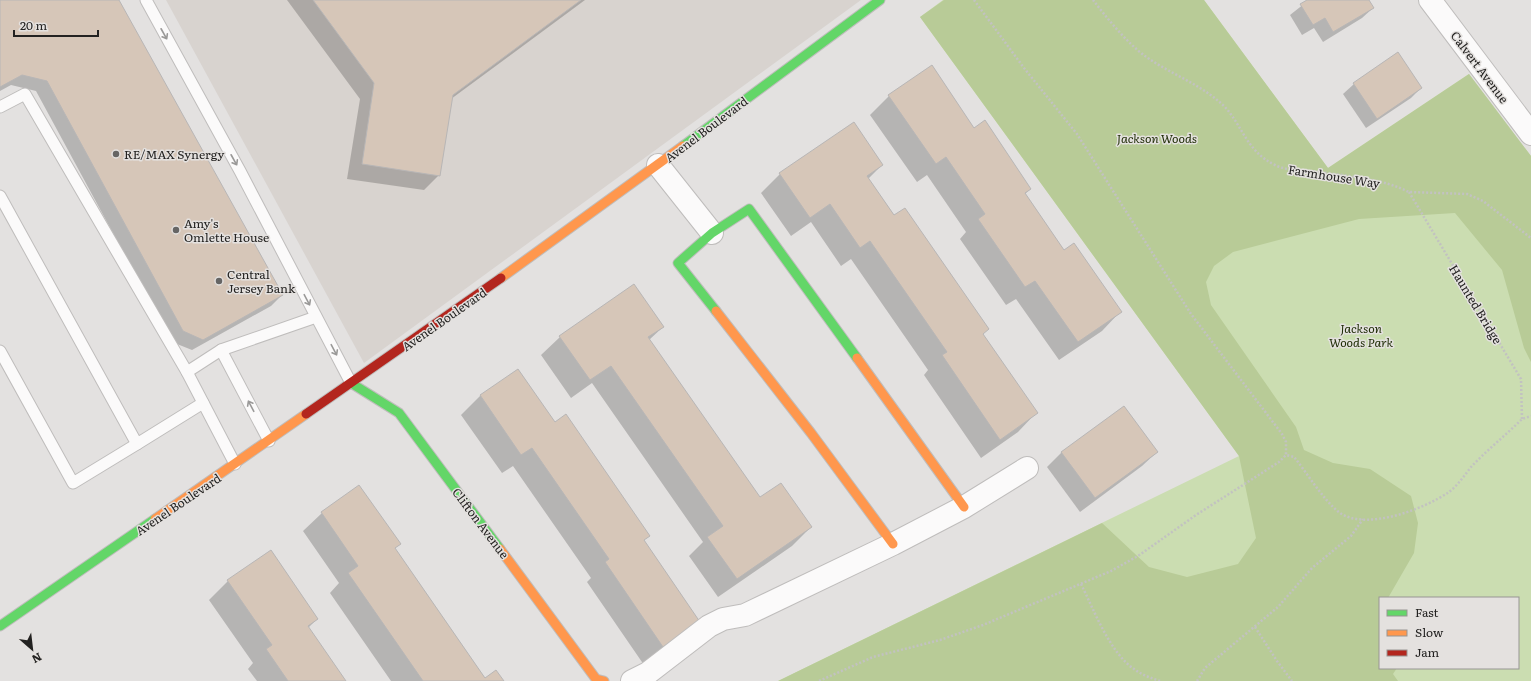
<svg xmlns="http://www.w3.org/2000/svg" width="1531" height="681" font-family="Literata,serif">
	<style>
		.built { fill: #d8d3cf }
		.green { fill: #cbddb1; fill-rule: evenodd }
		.forest { fill: #b8cb97 }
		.shadow { fill: #0003 }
		.building { fill: #d6c6b8; stroke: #b8b6b6 }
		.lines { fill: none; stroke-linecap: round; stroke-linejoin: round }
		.lane-casing { stroke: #bfbdbc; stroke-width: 13 }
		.street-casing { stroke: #bfbdbc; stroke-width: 24 }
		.fast-casing { stroke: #bfbdbc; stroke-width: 11 }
		.slow-casing { stroke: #bfbdbc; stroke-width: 11 }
		.jam-casing { stroke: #bfbdbc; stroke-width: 11 }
		.path { stroke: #c2c2c1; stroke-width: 2.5; stroke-dasharray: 2 2; stroke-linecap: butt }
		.lane { stroke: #fbfafa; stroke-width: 11 }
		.street { stroke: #fbfafa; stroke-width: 22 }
		.fast { stroke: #63d668; stroke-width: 9 }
		.slow { stroke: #ff974d; stroke-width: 9 }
		.jam { stroke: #b3261e; stroke-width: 9 }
		.oneway { stroke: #9a9998 }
		.poi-dot { fill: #666564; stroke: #e4e1df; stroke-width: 1.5 }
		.labels { text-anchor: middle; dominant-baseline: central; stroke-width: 3; stroke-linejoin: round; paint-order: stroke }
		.street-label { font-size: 12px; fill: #232221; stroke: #e4e1df }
		.park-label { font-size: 12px; font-style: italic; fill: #202e07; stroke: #e4e1df }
		.poi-label { font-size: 12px; fill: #232221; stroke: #e4e1df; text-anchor: start }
	</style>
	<rect width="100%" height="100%" fill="#e3e1e0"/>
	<!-- built -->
	<polygon class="built" points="166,0 861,0 364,363"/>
	<!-- green -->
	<path class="green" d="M943,0H1204L1328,168L1469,74L1531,156V681H778L1239,456L920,17ZM1380,598H1518V668H1380Z"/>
	<!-- forest -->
	<polygon class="forest" points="944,0 1204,0 1328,168 1469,74 1531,156 1531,362 1524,348 1502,270 1455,213 1359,219 1233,252 1214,266 1206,282 1211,305 1296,427 1304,450 1333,463 1370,469 1411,496 1418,523 1414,553 1388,598 1380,598 1380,668 1397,668 1393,674 1398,681 778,681 1102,523 1149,567 1187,577 1238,564 1256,538 1239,456 920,17"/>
	<!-- shadow -->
	<g class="shadow">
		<polygon points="0,0 118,0 282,295 271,306 192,350 172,342 36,91 11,85 0,91"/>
		<polygon points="287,0 585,0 451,99 439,175 424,190 347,179 360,99"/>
		<polygon points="1309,0 1368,0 1373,8 1362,18 1323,42 1314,28 1302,35 1290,15"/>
		<polygon points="1398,54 1421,88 1411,98 1366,128 1343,94 1354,84"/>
		<polygon points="889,96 974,129 1030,189 1025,194 1064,252 1120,312 1102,331 1059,360 1016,299 1006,305 960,239 966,232 927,175 917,182 870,115"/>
		<polygon points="882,165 868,179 1036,413 1018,432 981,458 924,375 928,370 851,259 841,266 811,222 791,236 761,193 780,174"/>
		<polygon points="663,327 649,340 760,499 811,527 792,546 718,597 689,556 703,542 592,383 571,398 541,355 560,337"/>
		<polygon points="518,370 554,423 643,541 699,622 644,665 587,582 591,578 513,466 502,473 461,415 480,396"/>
		<polygon points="1062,452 1157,452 1142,466 1080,512 1047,467"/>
		<polygon points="322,513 399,544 394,549 485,679 503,681 391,681 330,593 339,583 303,531"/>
		<polygon points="270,552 317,619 308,628 345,681 257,681 248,669 253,663 209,600 228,581"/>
	</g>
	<!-- building -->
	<g class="building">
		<polygon points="0,0 119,0 283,295 203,340 183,331 47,81 22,75 0,87"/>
		<polygon points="313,0 581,0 453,95 440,176 362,164 374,83"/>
		<polygon points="1307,0 1369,0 1374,8 1333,32 1325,18 1313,25 1300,4"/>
		<polygon points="1398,52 1422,88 1377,119 1353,83"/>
		<polygon points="932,65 974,128 985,120 1031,189 1025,193 1064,250 1074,243 1122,312 1078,342 1035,281 1025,287 978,219 985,214 946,157 936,164 888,95"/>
		<polygon points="854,122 883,165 867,176 894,215 905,208 989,329 983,334 1038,413 1000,440 942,355 947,352 870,241 860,248 830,204 810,218 779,173"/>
		<polygon points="634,284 664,327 648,337 760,497 781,483 812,527 737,579 707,537 723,526 611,366 590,380 559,336"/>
		<polygon points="518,369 555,422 566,414 650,536 644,540 700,622 663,647 605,562 609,559 532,448 521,455 480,395"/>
		<polygon points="1124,406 1158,452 1095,498 1061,452"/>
		<polygon points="359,485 401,544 395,548 485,678 496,670 504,681 423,681 348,573 358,566 321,512"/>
		<polygon points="271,550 318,619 308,626 346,681 288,681 266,649 272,645 227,580"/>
	</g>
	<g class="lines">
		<!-- lane casing -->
		<g class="lane-casing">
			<g id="lane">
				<polyline points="146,0 240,171 351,383"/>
				<polyline points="0,107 25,94 187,372 235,464"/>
				<polyline points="0,196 137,444 203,403"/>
				<polyline points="0,351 73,483 137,444"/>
				<polyline points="187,372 221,350"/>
				<polyline points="269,441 221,350 316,317"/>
			</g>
		</g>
		<!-- street casing -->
		<g class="street-casing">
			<g id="street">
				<polyline points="1430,0 1531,134"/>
				<polyline points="658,165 712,233"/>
				<polyline points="632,681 648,673 709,626 723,619 745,615 893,544 964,507 1027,468"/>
			</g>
		</g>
		<!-- fast casing -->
		<g class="fast-casing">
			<g id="fast">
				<polyline points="683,146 880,0"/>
				<polyline points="716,311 678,263 712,233 749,209 857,358"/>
				<polyline points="351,383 399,413 500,549"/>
				<polyline points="0,626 155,519"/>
			</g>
		</g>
		<!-- slow casing -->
		<g class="slow-casing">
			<g id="slow">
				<polyline points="501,278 683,146"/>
				<polyline points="716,311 811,433 893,544"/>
				<polyline points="857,358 964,507"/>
				<polyline points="155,519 306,414"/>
				<polyline points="500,549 596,679 604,681"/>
			</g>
		</g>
		<!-- jam casing -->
		<g class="jam-casing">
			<polyline id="jam" points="306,414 501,278"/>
		</g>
		<!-- path -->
		<g class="path">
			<path d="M974,0L1024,68L1077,134L1191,314L1282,434L1286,442V455L1294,457C1308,474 1323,500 1340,513C1367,531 1424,509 1449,492C1458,485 1464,476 1471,467C1486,451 1506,435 1522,419L1531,416"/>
			<path d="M1093,0C1107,18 1126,42 1145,56C1170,74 1201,84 1224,106C1243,126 1246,151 1275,165C1289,172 1305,170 1320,172C1349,176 1383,179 1409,192L1467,194L1483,201L1531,238"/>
			<polyline points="1409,192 1521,379 1522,419"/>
			<path d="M1081,584C1094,610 1110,653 1134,669C1142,675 1151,678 1160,681"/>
			<polyline points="1255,627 1277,661 1292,681"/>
			<polyline points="819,681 873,657 940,640 983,625 1111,571 1138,556 1196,515 1279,462 1286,455"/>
			<polyline points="1197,681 1205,668 1278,607 1312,568 1351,536 1363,519"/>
		</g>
		<!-- lane -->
		<use href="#lane" class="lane"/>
		<!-- street -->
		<use href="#street" class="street"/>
		<!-- fast -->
		<use href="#fast" class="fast"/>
		<!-- slow -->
		<use href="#slow" class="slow"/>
		<!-- jam -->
		<use href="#jam" class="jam"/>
	</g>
	<!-- one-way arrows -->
	<defs><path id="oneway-shaft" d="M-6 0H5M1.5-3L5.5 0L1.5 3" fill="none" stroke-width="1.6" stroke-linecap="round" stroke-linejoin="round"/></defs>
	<g class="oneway">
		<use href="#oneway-shaft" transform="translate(164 34) rotate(61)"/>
		<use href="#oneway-shaft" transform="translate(234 160) rotate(61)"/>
		<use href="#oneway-shaft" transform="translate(307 300) rotate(62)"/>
		<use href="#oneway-shaft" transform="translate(334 350) rotate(62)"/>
		<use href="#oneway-shaft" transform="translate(251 406) rotate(-118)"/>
	</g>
	<!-- markers -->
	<g class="poi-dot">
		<circle cx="116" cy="154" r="4"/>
		<circle cx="176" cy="230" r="4"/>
		<circle cx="219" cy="281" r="4"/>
	</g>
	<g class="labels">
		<!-- street labels -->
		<g class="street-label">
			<text transform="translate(1480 67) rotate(53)">Calvert Avenue</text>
			<text transform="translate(706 129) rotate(-37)">Avenel Boulevard</text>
			<text transform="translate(1334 176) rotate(9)">Farmhouse Way</text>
			<text transform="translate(1476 304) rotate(59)">Haunted Bridge</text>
			<text transform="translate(444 319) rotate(-35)">Avenel Boulevard</text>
			<text transform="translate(178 504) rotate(-34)">Avenel Boulevard</text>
			<text transform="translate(481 523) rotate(53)">Clifton Avenue</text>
		</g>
		<!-- park labels -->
		<g class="park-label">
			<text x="1157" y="138">Jackson Woods</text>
			<text x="1361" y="328">Jackson<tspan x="1361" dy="14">Woods Park</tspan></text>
		</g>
		<!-- poi labels -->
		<g class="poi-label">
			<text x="124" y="154">RE/MAX Synergy</text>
			<text x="184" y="223">Amy's<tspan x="184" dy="14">Omlette House</tspan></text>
			<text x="227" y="274">Central<tspan x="227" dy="14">Jersey Bank</tspan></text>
		</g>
	</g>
	<!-- legend -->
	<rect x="1379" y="597" width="140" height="72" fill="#e4e1df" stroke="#979593"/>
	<rect x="1387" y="610" width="20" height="6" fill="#63d668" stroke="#979593"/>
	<text x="1415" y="617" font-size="12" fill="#232221">Fast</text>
	<rect x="1387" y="630" width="20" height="6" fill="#ff974d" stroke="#979593"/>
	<text x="1415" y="637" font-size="12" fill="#232221">Slow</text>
	<rect x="1387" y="650" width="20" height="6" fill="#b3261e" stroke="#979593"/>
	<text x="1415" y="657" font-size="12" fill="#232221">Jam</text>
	<!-- north arrow -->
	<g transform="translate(32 649) rotate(152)" stroke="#e4e1df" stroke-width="3" paint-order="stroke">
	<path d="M0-3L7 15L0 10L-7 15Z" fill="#232221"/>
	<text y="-6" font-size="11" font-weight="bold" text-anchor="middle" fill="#232221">N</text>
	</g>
	<!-- scale -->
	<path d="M14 30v6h84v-6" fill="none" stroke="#232221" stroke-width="2"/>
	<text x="20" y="30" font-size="12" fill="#232221" stroke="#e4e1df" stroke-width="3" paint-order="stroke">20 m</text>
</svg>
